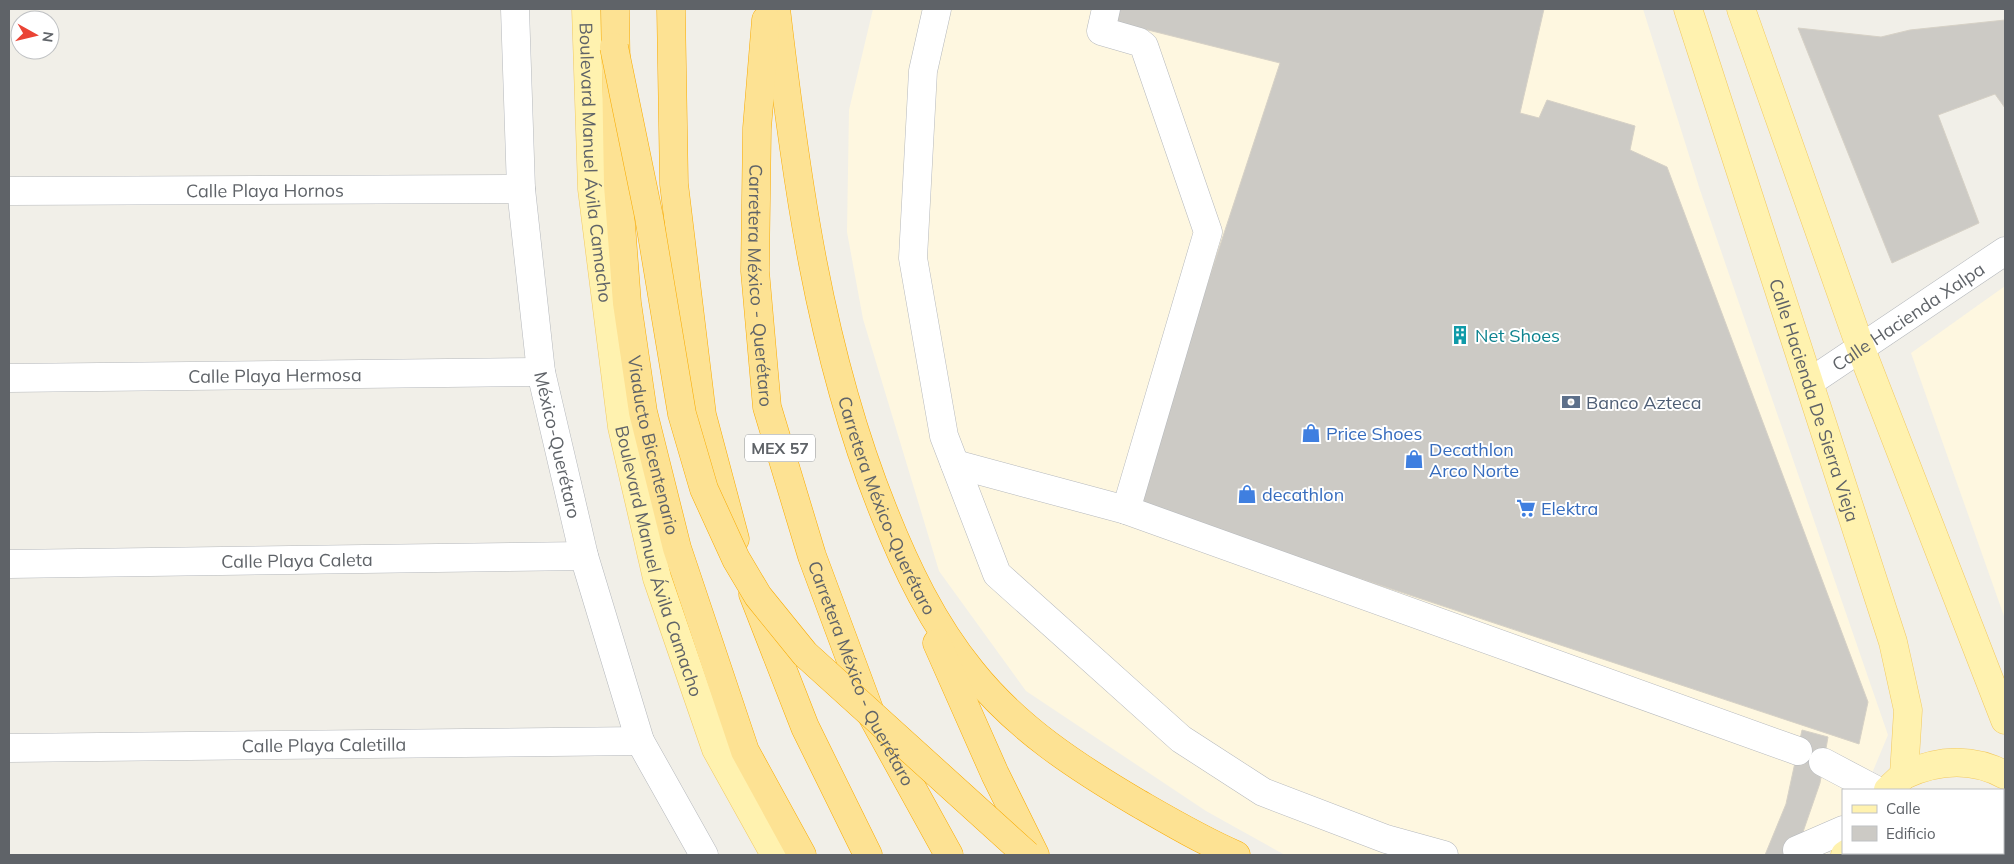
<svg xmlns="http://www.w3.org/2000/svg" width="2014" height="864" font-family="Mulish,sans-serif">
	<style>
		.commercial { fill: #fef7e0 }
		.building { fill: #cccac5; stroke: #d6d1c6 }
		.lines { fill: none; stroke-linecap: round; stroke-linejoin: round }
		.minor-casing { stroke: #b5b8bc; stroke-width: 29 }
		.major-casing { stroke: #f2c960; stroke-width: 29 }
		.highway-casing { stroke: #f9ab00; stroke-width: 29 }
		.minor { stroke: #fff; stroke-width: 28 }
		.major { stroke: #fff2af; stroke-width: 28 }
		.highway { stroke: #fde293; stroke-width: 28 }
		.highway-bridge-casing { stroke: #f9ab00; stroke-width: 29; stroke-linecap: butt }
		.highway-bridge { stroke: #fde293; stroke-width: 28 }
		.labels { text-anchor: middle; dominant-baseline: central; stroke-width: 4; stroke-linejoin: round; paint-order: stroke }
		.shield { fill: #fff; stroke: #8f9295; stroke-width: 1 }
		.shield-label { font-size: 16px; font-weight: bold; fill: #5f6368 }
		.street-label { font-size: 18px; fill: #5f6368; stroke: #fff }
		.culture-label { font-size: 18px; fill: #0d838f; stroke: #fff; text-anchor: start }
		.service-label { font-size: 18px; fill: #4e5e75; stroke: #fff; text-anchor: start }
		.shop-label { font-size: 18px; fill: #366cbe; stroke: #fff; text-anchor: start }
	</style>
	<rect width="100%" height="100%" fill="#f1efe8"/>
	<!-- commercial -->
	<g class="commercial">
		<polygon points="873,9 1643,9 1700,190 1888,735 1865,790 1843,790 1843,841 1825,855 1285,855 1206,811 1026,691 939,571 863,319 847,232 849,110"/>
		<polygon points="2005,286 2005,619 1911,353"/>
	</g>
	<!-- building -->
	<g class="building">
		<polygon points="1115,9 1544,9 1520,113 1539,118 1547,100 1635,126 1630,150 1667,167 1868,702 1859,744 1135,504 1280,63 1112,21"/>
		<polygon points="2005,20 2005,108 1995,94 1938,115 1979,223 1892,263 1798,28 1881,37 1910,30"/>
		<polygon points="1802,730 1828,737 1820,783 1795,855 1765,855 1786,804"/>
	</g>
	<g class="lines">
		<!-- minor casing -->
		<g class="minor-casing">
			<g id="minor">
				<path id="s1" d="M515,9L521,189L541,372L584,556L640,741L704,855"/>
				<polyline points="937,9 923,71 913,258 944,436 997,574 1181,739 1263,792 1386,839 1444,855"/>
				<polyline points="1106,9 1101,31 1139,42 1144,46 1208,232 1126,510 1798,751"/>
				<path id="s2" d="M9,191L521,189"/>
				<path id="s3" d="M9,378L541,372"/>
				<path id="s4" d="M1810,382L2005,251"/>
				<polyline points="955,464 1126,510"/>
				<path id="s5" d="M9,564L584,556"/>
				<path id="s6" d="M9,748L640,741"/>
				<polyline points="1823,762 1876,790"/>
				<polyline points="1797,850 1843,830"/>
			</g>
		</g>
		<!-- major casing -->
		<g class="major-casing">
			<g id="major">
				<path id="s7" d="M586,9L592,189L622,427L657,578L716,749L775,855"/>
				<path id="s8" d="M1688,9L1893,642L1908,710L1904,775L1888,790"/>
				<polyline points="1741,9 1861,349 2005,720"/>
				<path d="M1904,775C1937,760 1972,757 2005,775"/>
				<polyline points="1876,853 1876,855"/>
				<polyline points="1845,855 1848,853"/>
			</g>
		</g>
		<!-- highway casing -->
		<g class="highway-casing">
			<g id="highway">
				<path id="s9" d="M615,9L618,185L627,303L643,412L677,548L745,751L802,855"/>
				<polyline points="671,9 674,184 702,415 735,539"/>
				<path id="s10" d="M776,9C796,179 819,351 883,510C906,568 933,624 972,672C1017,728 1075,766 1136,802C1169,821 1201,840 1236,855"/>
				<path id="s11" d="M766,20L757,128L755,271L767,407L812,556L870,712L949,855"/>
				<polyline points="753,594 805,727 868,855"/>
				<polyline points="937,643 995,774 1035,855"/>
			</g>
		</g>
		<!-- minor -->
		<use href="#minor" class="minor"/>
		<!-- major -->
		<use href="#major" class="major"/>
		<!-- highway -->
		<use href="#highway" class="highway"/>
		<!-- highway-bridge casing -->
		<g class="highway-bridge-casing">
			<polyline id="highway-bridge" points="614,47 649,217 682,414 704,489 736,559 758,596 805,654 1027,855"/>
		</g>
		<!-- highway-bridge -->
		<use href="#highway-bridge" class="highway-bridge"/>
	</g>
	<!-- icons -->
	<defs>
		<g id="building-bare" transform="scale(1.5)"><path d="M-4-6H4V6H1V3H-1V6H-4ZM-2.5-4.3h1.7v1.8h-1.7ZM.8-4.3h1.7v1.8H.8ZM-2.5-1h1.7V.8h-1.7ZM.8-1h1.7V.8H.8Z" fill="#0f9aa8" stroke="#fff" stroke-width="2.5" paint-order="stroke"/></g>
		<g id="bank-bare" transform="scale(1.5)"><path d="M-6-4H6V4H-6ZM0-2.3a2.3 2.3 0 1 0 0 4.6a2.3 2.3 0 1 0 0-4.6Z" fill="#5c6f8a" stroke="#fff" stroke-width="2.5" paint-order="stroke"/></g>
		<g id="shop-bare" transform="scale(1.5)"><path d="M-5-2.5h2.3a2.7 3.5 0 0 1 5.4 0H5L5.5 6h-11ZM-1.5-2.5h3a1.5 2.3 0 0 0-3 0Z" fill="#3f7fe0" stroke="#fff" stroke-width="2.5" paint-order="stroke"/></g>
		<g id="supermarket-bare" transform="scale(1.5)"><path d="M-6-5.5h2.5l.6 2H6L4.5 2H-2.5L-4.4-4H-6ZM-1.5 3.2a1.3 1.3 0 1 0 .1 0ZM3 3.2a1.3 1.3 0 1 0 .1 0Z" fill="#3f7fe0" stroke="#fff" stroke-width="2.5" paint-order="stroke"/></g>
	</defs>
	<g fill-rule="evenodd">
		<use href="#building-bare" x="1460" y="335"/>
		<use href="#bank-bare" x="1571" y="402"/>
		<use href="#shop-bare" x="1311" y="433"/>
		<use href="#shop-bare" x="1414" y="459"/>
		<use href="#shop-bare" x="1247" y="494"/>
		<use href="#supermarket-bare" x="1526" y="508"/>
	</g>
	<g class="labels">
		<!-- shield labels -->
		<rect class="shield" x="745" y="434.5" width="70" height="27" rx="4"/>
		<g class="shield-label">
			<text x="780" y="448">MEX 57</text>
		</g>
		<!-- street labels -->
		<g class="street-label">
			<text stroke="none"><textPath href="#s7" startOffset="154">Boulevard Manuel Ávila Camacho</textPath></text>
			<text stroke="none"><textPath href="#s2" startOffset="256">Calle Playa Hornos</textPath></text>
			<text stroke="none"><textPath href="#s11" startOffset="266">Carretera México - Querétaro</textPath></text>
			<text stroke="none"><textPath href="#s4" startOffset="118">Calle Hacienda Xalpa</textPath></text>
			<text stroke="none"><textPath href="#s3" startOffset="266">Calle Playa Hermosa</textPath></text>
			<text stroke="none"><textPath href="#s8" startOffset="411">Calle Hacienda De Sierra Vieja</textPath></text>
			<text stroke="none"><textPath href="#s1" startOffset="439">México-Querétaro</textPath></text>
			<text stroke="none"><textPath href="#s9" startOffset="439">Viaducto Bicentenario</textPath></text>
			<text stroke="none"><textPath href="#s10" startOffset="511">Carretera México-Querétaro</textPath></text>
			<text stroke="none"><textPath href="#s5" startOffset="288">Calle Playa Caleta</textPath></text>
			<text stroke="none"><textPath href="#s7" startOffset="559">Boulevard Manuel Ávila Camacho</textPath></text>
			<text stroke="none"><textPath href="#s11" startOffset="671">Carretera México - Querétaro</textPath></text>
			<text stroke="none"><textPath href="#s6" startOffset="315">Calle Playa Caletilla</textPath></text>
		</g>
		<!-- culture labels -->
		<g class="culture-label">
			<text x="1475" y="335">Net Shoes</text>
		</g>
		<!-- service labels -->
		<g class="service-label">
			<text x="1586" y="402">Banco Azteca</text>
		</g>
		<!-- shop labels -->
		<g class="shop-label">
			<text x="1326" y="433">Price Shoes</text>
			<text x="1429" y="449">Decathlon<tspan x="1429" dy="21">Arco Norte</tspan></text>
			<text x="1262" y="494">decathlon</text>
			<text x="1541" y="508">Elektra</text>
		</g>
	</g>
	<!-- border -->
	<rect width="2014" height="864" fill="none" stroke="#5f6368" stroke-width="20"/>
	<!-- legend -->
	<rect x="1842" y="789" width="162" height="65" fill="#ffffff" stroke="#bfc1c3"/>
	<rect x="1852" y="805" width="25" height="8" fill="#fff2af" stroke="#bfc1c3"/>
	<text x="1886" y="814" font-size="15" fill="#5f6368">Calle</text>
	<rect x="1852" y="826" width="25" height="15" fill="#cccac5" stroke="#bfc1c3"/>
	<text x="1886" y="839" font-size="15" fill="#5f6368">Edificio</text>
	<!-- north arrow -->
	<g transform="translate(35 35) rotate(98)"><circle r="24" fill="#ffffff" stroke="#bfc1c3"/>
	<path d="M0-4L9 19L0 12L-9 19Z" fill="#ea4335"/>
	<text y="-8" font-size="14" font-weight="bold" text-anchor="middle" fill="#5f6368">N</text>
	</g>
</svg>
